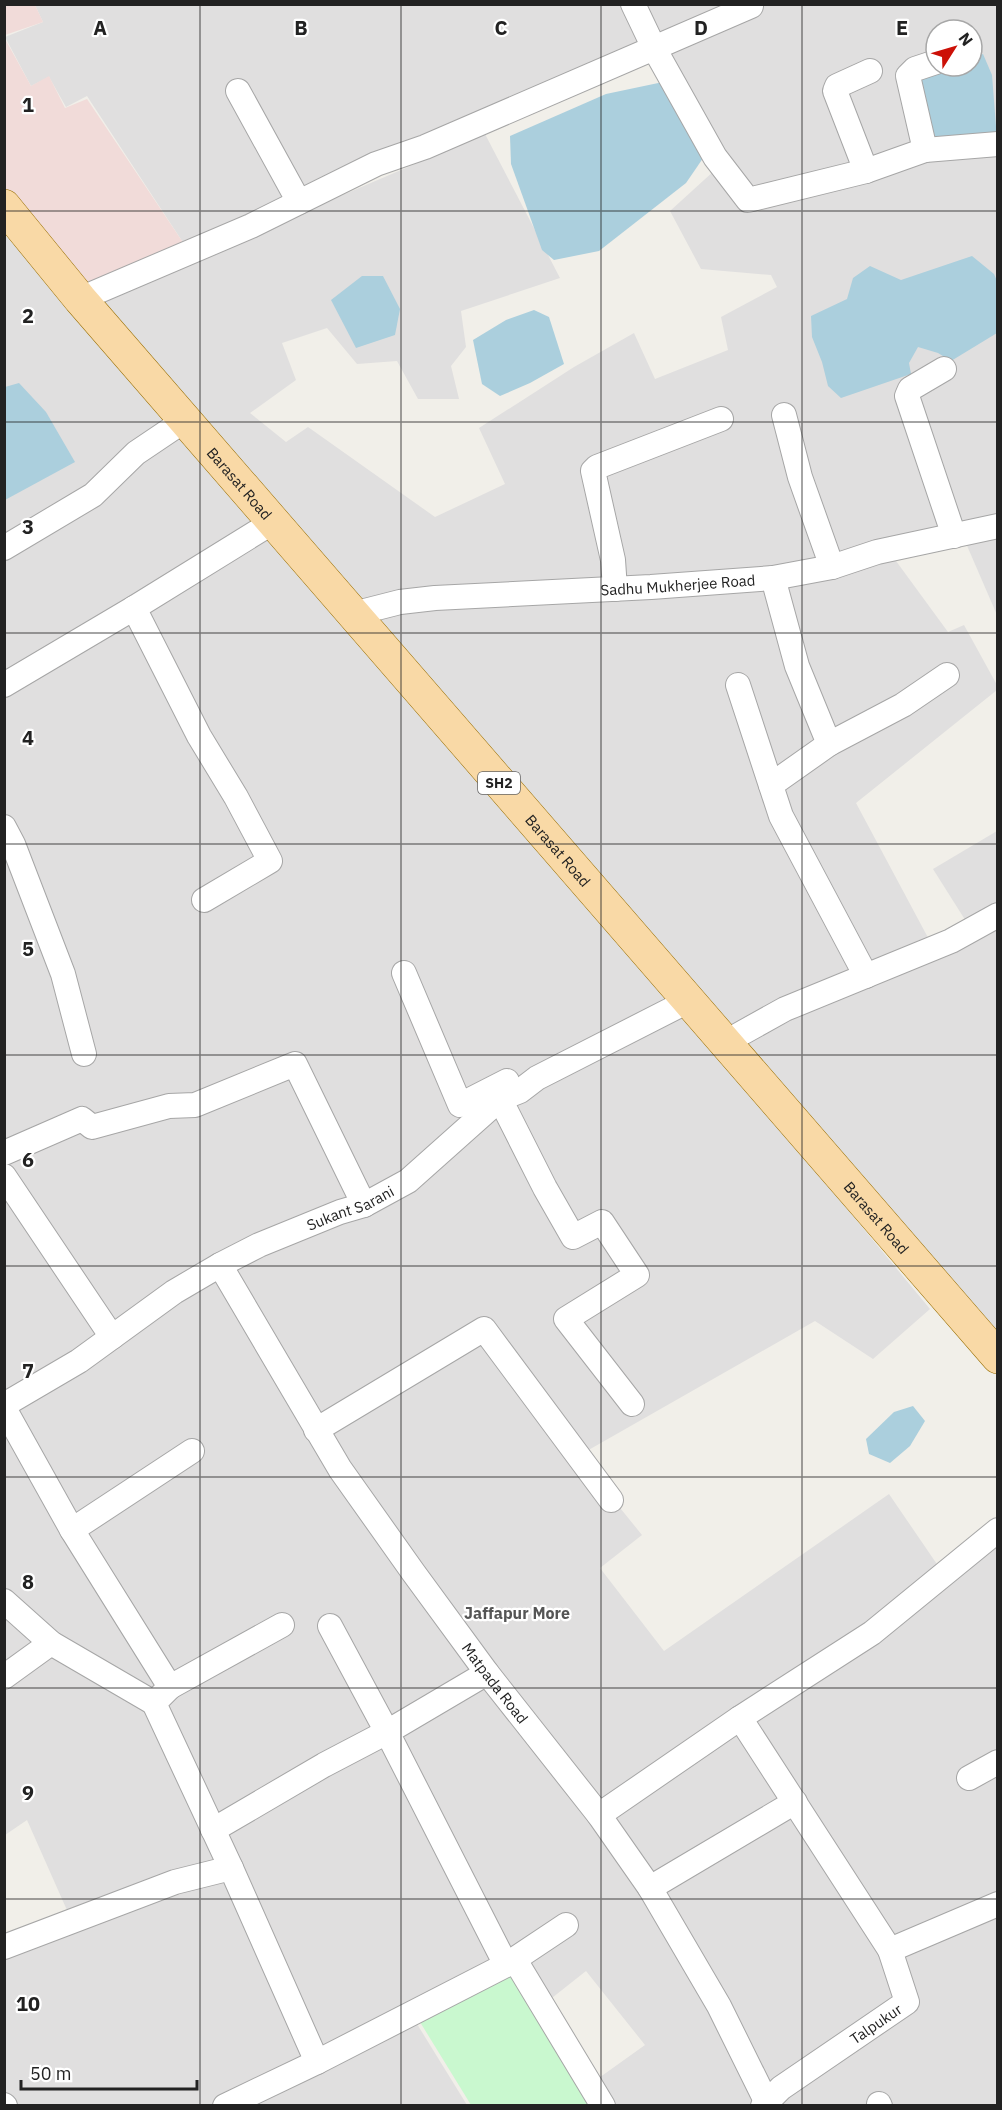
<svg xmlns="http://www.w3.org/2000/svg" width="1002" height="2110" font-family="'IBM Plex Sans',sans-serif">
	<style>
		.residential { fill: #e0dfdf; fill-rule: evenodd }
		.commercial { fill: #f1dbd9 }
		.park { fill: #c9f8cf }
		.water { fill: #abcfdd }
		.lines { fill: none; stroke-linecap: round; stroke-linejoin: round }
		.minor-casing { stroke: #a6a6a6; stroke-width: 26 }
		.primary-casing { stroke: #9a7005; stroke-width: 34 }
		.minor { stroke: #fff; stroke-width: 24 }
		.primary { stroke: #f9d9a6; stroke-width: 33 }
		.grid { fill: none; stroke: #222; stroke-width: 1.5; stroke-opacity: 0.55 }
		.labels { text-anchor: middle; dominant-baseline: central; stroke-width: 4.5; stroke-linejoin: round; paint-order: stroke }
		.shield { fill: #fff; stroke: #646464; stroke-width: 1.5 }
		.shield-label { font-size: 14px; font-weight: bold; fill: #222 }
		.street-label { font-size: 15px; fill: #222; stroke: #fff }
		.neighbourhood-label { font-size: 16px; font-weight: bold; fill: #555; stroke: #fff }
		.grid-label { font-size: 20px; text-anchor: middle; font-weight: bold; fill: #222; stroke: #fff; stroke-width: 4.5; stroke-linejoin: round; paint-order: stroke }
	</style>
	<rect width="100%" height="100%" fill="#f1efe9"/>
	<!-- residential -->
	<g class="residential">
		<polygon points="625,4 642,42 186,247 87,96 66,107 49,77 31,86 5,37 43,22 35,5"/>
		<path d="M638,5H997V140L754,198L727,172ZM936,30H972V66H936Z"/>
		<polygon points="485,134 560,278 461,311 466,347 451,366 459,399 418,399 397,361 357,364 327,328 282,343 296,380 250,413 286,442 308,427 435,517 505,484 479,428 574,367 634,333 655,379 728,350 721,317 777,287 771,275 701,269 670,211 715,170 757,212 928,153 997,149 997,516 772,575 357,611 92,299 196,258"/>
		<polygon points="4,234 265,525 4,691"/>
		<polygon points="997,527 997,615 965,541"/>
		<polygon points="268,528 667,997 486,1103 684,1012 930,1309 873,1359 815,1321 578,1456 642,1535 600,1568 664,1651 889,1494 943,1573 997,1530 997,1902 880,1950 902,2000 769,2094 600,1810 378,1518 225,1267 252,1236 5,1399 5,699"/>
		<polygon points="888,550 948,632 964,625 997,685 997,690 856,803 933,947 726,1031 370,616 408,603 590,597"/>
		<polygon points="997,831 997,911 969,926 933,869"/>
		<polygon points="997,919 997,1341 744,1046 822,994 881,983"/>
		<polygon points="220,1270 477,1670 377,1730 500,1962 320,2053 164,1708 183,1689 13,1408"/>
		<polygon points="4,1428 158,1685 147,1717 227,1865 70,1917 27,1820 5,1835"/>
		<polygon points="484,1679 618,1848 754,2093 754,2105 603,2105 589,2085 645,2045 586,1971 538,2009 397,1733"/>
		<polygon points="225,1878 306,2066 218,2105 5,2105 4,1957"/>
		<polygon points="997,1905 997,2105 770,2106 853,2044 919,2004 895,1949"/>
		<polygon points="417,2024 467,2105 252,2106"/>
	</g>
	<!-- commercial -->
	<g class="commercial">
		<polygon points="4,5 35,5 43,22 5,35"/>
		<polygon points="4,37 31,86 49,76 65,108 87,99 186,247 84,291 5,195"/>
	</g>
	<!-- park -->
	<polygon class="park" points="508,1969 601,2105 471,2105 420,2022"/>
	<!-- water -->
	<g class="water">
		<polygon points="983,54 992,75 997,139 939,144 927,123 917,75 944,66 972,66 972,57"/>
		<polygon points="663,82 710,148 686,183 599,251 554,260 542,250 511,164 510,136 606,94"/>
		<polygon points="972,256 994,274 997,281 997,333 951,361 938,353 918,347 909,363 911,374 841,398 828,386 822,362 812,337 811,316 847,299 853,278 870,266 901,280"/>
		<polygon points="362,276 383,276 400,309 395,335 356,348 331,300"/>
		<polygon points="534,310 549,317 564,364 530,383 500,396 482,384 473,340 506,320"/>
		<polygon points="19,383 46,412 75,462 5,500 5,387"/>
		<polygon points="913,1406 925,1421 910,1446 890,1463 869,1454 866,1439 894,1412"/>
	</g>
	<g class="lines">
		<!-- minor casing -->
		<g class="minor-casing">
			<g id="minor">
				<polyline points="633,4 654,48 751,6"/>
				<polyline points="238,91 299,202"/>
				<polyline points="925,150 908,76 915,69 936,62"/>
				<polyline points="866,171 835,91 837,86 870,71"/>
				<polyline points="80,299 251,226 376,164 425,147 654,48 715,157 748,200 866,171 925,150 998,144"/>
				<polyline points="944,369 910,389 907,396 954,536"/>
				<polyline points="784,415 800,477 832,567"/>
				<polyline points="4,548 93,495 136,453 185,420"/>
				<polyline points="773,578 797,666 829,744"/>
				<polyline points="615,589 613,560 593,471 597,467 721,419"/>
				<polyline points="134,608 199,736 236,797 270,861 204,900"/>
				<path id="s1" d="M353,614L400,602L435,598L651,587L773,578L832,567L877,552L998,526"/>
				<polyline points="4,685 134,608 273,522"/>
				<polyline points="738,685 781,816 866,976"/>
				<polyline points="771,785 829,744 903,705 947,675"/>
				<polyline points="4,827 13,844 63,974 84,1054"/>
				<polyline points="404,973 460,1105 507,1081"/>
				<polyline points="724,1043 785,1009 951,941 998,915"/>
				<polyline points="500,1099 545,1188 573,1237 602,1222 637,1275 566,1319 632,1404"/>
				<polyline points="4,1153 82,1119 92,1127 169,1106 195,1105 295,1064 364,1205"/>
				<polyline points="4,1176 112,1337"/>
				<path id="s2" d="M220,1265L340,1469L413,1572L487,1673L599,1815L650,1888L719,2006L767,2103"/>
				<path id="s3" d="M4,1405L79,1361L174,1292L220,1265L259,1245L340,1212L364,1205L408,1181L500,1099L520,1091L537,1078L688,1001"/>
				<polyline points="4,1408 72,1530 170,1687 154,1703 231,1868 317,2062"/>
				<polyline points="316,1430 484,1329 611,1500"/>
				<polyline points="72,1530 192,1451"/>
				<polyline points="4,1601 51,1643 154,1703"/>
				<polyline points="487,1673 387,1732 506,1965"/>
				<polyline points="4,1677 51,1643"/>
				<polyline points="170,1687 282,1625"/>
				<polyline points="740,1718 890,1950"/>
				<polyline points="969,1778 998,1762"/>
				<polyline points="599,1815 740,1718 872,1633 998,1530"/>
				<polyline points="213,1830 324,1765 387,1732 330,1626"/>
				<polyline points="650,1888 795,1802"/>
				<polyline points="4,1947 175,1882 231,1868"/>
				<polyline points="515,1960 603,2106"/>
				<polyline points="879,2104 880,2106"/>
				<polyline points="4,2105 5,2106"/>
				<polyline points="225,2106 317,2062 506,1965 566,1925"/>
				<path id="s4" d="M763,2106L781,2088L907,2002L890,1950L998,1904"/>
			</g>
		</g>
		<!-- primary casing -->
		<g class="primary-casing">
			<g id="primary">
				<path id="s5" d="M4,206L80,299L998,1357"/>
			</g>
		</g>
		<!-- minor -->
		<use href="#minor" class="minor"/>
		<!-- primary -->
		<use href="#primary" class="primary"/>
	</g>
	<!-- grid -->
	<path class="grid" d="M200,4V2106M401,4V2106M601,4V2106M802,4V2106M4,211H998M4,422H998M4,633H998M4,844H998M4,1055H998M4,1266H998M4,1477H998M4,1688H998M4,1899H998"/>
	<g class="labels">
		<!-- shield labels -->
		<rect class="shield" x="478" y="772" width="42" height="22" rx="4.5"/>
		<g class="shield-label">
			<text x="499" y="783">SH2</text>
		</g>
		<!-- street labels -->
		<g class="street-label">
			<text stroke="none"><textPath href="#s5" startOffset="364">Barasat Road</textPath></text>
			<text stroke="none"><textPath href="#s1" startOffset="327">Sadhu Mukherjee Road</textPath></text>
			<text stroke="none"><textPath href="#s5" startOffset="850">Barasat Road</textPath></text>
			<text stroke="none"><textPath href="#s3" startOffset="400">Sukant Sarani</textPath></text>
			<text stroke="none"><textPath href="#s5" startOffset="1336">Barasat Road</textPath></text>
			<text stroke="none"><textPath href="#s2" startOffset="501">Matpada Road</textPath></text>
			<text stroke="none"><textPath href="#s4" startOffset="140">Talpukur</textPath></text>
		</g>
		<!-- neighbourhood labels -->
		<g class="neighbourhood-label">
			<text x="517" y="1613">Jaffapur More</text>
		</g>
	</g>
	<g class="grid-label">
		<text x="100" y="35">A</text>
		<text x="301" y="35">B</text>
		<text x="501" y="35">C</text>
		<text x="701" y="35">D</text>
		<text x="902" y="35">E</text>
		<text x="28" y="112">1</text>
		<text x="28" y="323">2</text>
		<text x="28" y="534">3</text>
		<text x="28" y="745">4</text>
		<text x="28" y="956">5</text>
		<text x="28" y="1167">6</text>
		<text x="28" y="1378">7</text>
		<text x="28" y="1589">8</text>
		<text x="28" y="1800">9</text>
		<text x="28" y="2011">10</text>
	</g>
	<!-- border -->
	<rect width="1002" height="2110" fill="none" stroke="#222222" stroke-width="12"/>
	<!-- north arrow -->
	<g transform="translate(954 48) rotate(53)"><circle r="28" fill="#ffffff" stroke="#a7a7a7" stroke-width="1.5"/>
	<path d="M0-4.5L10 22L0 15L-10 22Z" fill="#cc1007"/>
	<text y="-9" font-size="16" font-weight="bold" text-anchor="middle" fill="#222222">N</text>
	</g>
	<!-- scale -->
	<path d="M21 2080v9h176v-9" fill="none" stroke="#222222" stroke-width="3"/>
	<text x="30" y="2080" font-size="18" fill="#222222" stroke="#ffffff" stroke-width="4.5" paint-order="stroke">50 m</text>
</svg>
